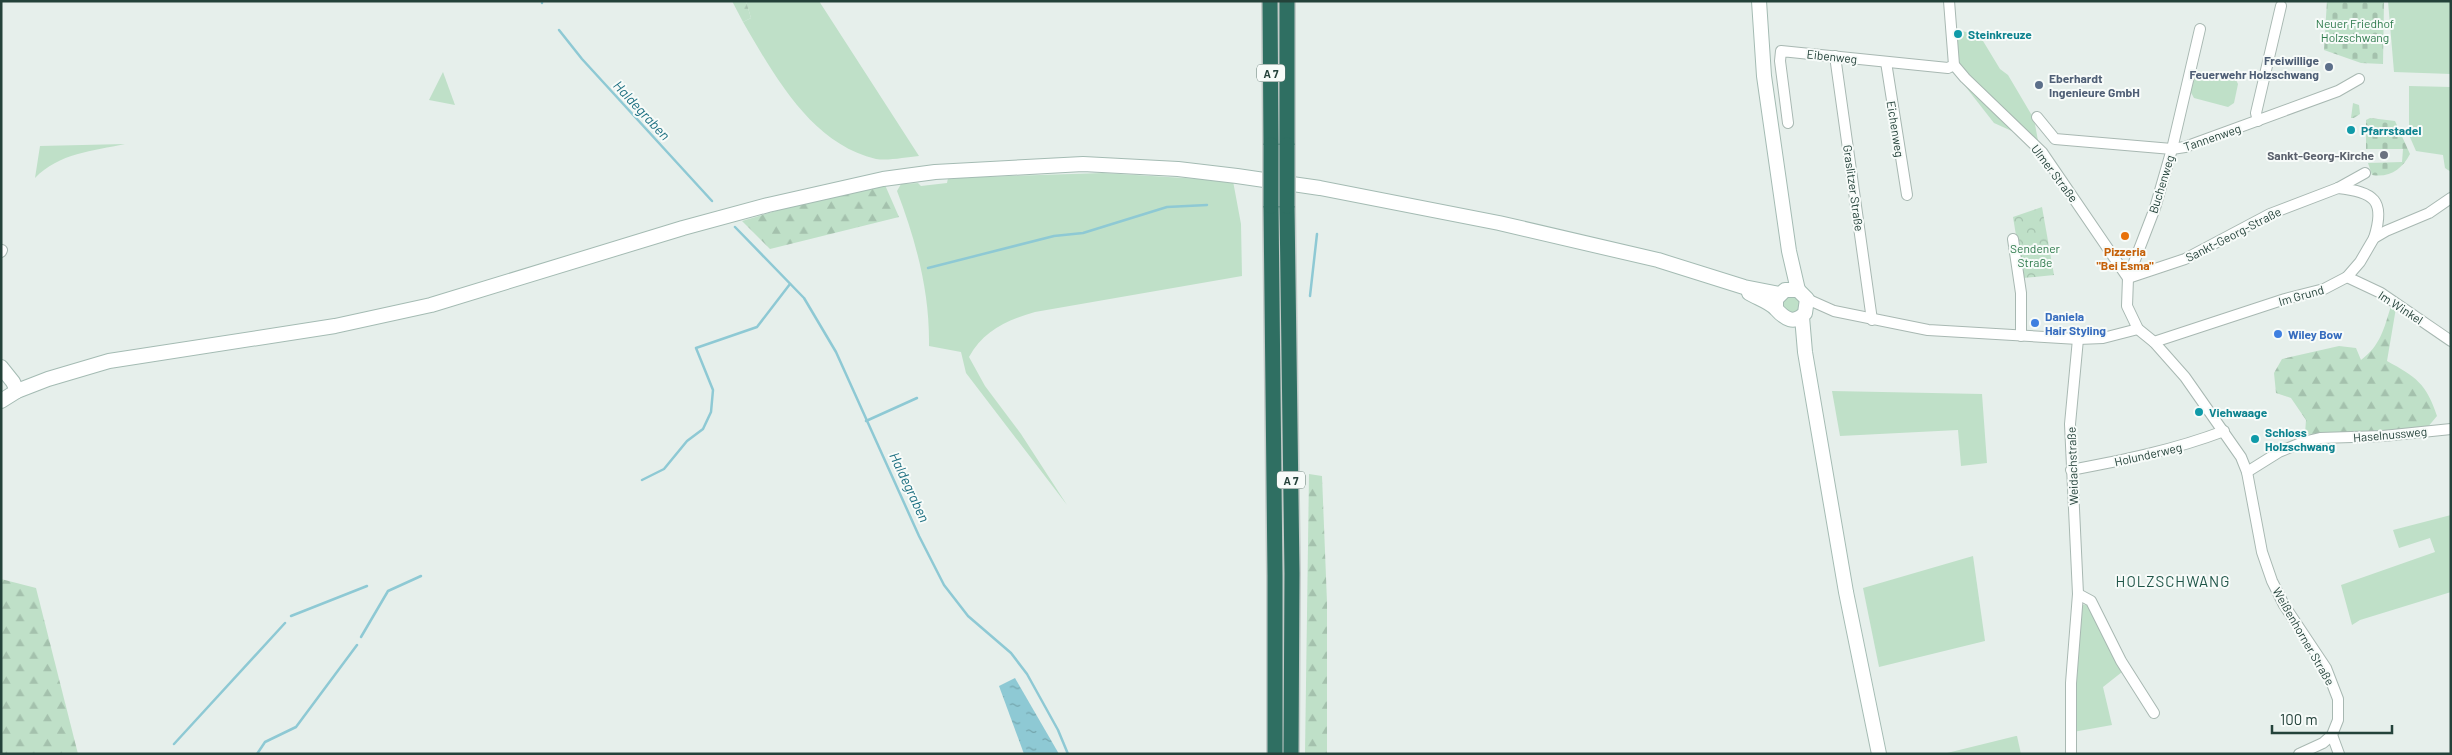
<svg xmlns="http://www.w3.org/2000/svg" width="2452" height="755" font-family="Barlow,sans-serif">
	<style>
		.grass { fill: #bfe0c8 }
		.forest { fill: url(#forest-firs) }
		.cemetery { fill: url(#cemetery-stones) }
		.park { fill: url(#park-crowns) }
		.water { fill: url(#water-ripples) }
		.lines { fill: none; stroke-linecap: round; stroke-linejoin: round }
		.stream { stroke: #8ec9d4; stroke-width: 2.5 }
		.street-casing { stroke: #a8b8b2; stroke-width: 12 }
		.secondary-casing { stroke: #a4bbb3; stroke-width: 16 }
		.highway-casing { stroke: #c2cac8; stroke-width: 18 }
		.street { stroke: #fff; stroke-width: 10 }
		.secondary { stroke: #fff; stroke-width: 14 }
		.highway { stroke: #2f6f62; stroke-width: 15 }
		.highway-bridge-casing { stroke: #c2cac8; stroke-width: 18; stroke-linecap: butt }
		.highway-bridge { stroke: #2f6f62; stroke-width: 15 }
		.culture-dot { fill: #0f9aa8; stroke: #f7fbf9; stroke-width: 2 }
		.service-dot { fill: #5c6f8a; stroke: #f7fbf9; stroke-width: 2 }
		.worship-dot { fill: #6b7280; stroke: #f7fbf9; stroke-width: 2 }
		.food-dot { fill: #e8710a; stroke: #f7fbf9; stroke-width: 2 }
		.shop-dot { fill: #3f7fe0; stroke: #f7fbf9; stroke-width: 2 }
		.labels { text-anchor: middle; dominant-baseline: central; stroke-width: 4; stroke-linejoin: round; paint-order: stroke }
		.shield { fill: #f7fbf9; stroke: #637a73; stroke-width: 1 }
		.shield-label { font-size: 11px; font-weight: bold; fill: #24423a }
		.park-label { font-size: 12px; fill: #2d7a4b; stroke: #f7fbf9 }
		.culture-label { font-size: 12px; font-weight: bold; fill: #0d838f; stroke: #f7fbf9; text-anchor: start }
		.street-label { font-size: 12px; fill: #24423a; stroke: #f7fbf9 }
		.service-label { font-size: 12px; font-weight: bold; fill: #4e5e75; stroke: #f7fbf9; text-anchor: end }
		.worship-label { font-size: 12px; font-weight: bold; fill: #5b616d; stroke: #f7fbf9; text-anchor: end }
		.food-label { font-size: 12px; font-weight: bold; fill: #c56008; stroke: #f7fbf9 }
		.shop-label { font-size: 12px; font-weight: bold; fill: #366cbe; stroke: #f7fbf9; text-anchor: start }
		.water-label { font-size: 14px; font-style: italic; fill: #1c6f80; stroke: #f7fbf9 }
		.quarter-label { font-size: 15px; letter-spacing: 1px; fill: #1f5548; stroke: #f7fbf9 }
	</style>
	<defs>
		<pattern id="forest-firs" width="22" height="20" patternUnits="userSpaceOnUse" patternTransform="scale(1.25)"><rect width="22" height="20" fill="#bfe0c8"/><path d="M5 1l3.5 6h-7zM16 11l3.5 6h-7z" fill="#a4c1ad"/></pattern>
		<pattern id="cemetery-stones" width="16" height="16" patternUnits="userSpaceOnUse" patternTransform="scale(1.25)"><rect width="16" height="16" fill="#bfe0c8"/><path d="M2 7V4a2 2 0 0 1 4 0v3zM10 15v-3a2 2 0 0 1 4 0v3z" fill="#a4c1ad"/></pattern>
		<pattern id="park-crowns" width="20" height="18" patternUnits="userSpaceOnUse" patternTransform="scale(1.25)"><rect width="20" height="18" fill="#bfe0c8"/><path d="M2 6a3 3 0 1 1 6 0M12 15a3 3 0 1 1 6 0" fill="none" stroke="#a4c1ad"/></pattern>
		<pattern id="water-ripples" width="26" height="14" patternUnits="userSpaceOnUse" patternTransform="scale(1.25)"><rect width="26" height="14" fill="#8ec9d4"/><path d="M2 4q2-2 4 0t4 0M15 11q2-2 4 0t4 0" fill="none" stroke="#74a5ad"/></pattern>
	</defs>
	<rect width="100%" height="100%" fill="#e6efeb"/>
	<!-- grass -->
	<g class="grass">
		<path d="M746,1H819L919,156C906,157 889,161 876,159C811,144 774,75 743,22L751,18Z"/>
		<polygon points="2388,1 2451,1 2451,74 2394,72"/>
		<polygon points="1959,30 1980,36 2000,69 2008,75 2034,119 2039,146 1961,69 1956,56 1956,31"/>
		<polygon points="2195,70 2235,78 2238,84 2234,103 2228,107 2194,98 2190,91"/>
		<polygon points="443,72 455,105 429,100"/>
		<polygon points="1958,77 2014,132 1994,123"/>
		<polygon points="2409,86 2451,87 2451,172 2445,168 2443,155 2416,151 2409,135"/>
		<path d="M125,144C93,151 59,153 35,178L40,146Z"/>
		<path d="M1103,173L1233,181L1241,224L1242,276L1035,312C1007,320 983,331 969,357L985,386L1021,434L1067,505L966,373L961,352L929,346C930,292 916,241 897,191L901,184L918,183L921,186L947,183L948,178Z"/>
		<polygon points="1785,294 1802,299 1799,313 1784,313 1780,299"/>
		<polygon points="1832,391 1982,394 1987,463 1961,466 1958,430 1840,436"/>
		<polygon points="2451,515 2451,592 2360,620 2352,625 2341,585 2435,552 2430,538 2399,548 2393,530"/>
		<polygon points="1973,556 1985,641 1879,667 1863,588"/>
		<polygon points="2088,604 2122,672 2103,687 2112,725 2073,732 2082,605"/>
		<polygon points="2017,736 2021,754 1943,754 2016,736"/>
	</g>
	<!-- forest -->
	<g class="forest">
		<polygon points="732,1 746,1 751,18 743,22"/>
		<polygon points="885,185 899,217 770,249 742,221 810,201"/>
		<path d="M2391,306L2396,308L2387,361C2416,377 2426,383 2437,416L2427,428L2376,433L2305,434L2306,420L2291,398L2276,393L2274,373L2282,359L2339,346L2356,348L2361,360C2380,346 2384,329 2391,306Z"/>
		<polygon points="1309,474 1322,476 1327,602 1327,754 1305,754"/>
		<polygon points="1,579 36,588 78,754 1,754"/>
	</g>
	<!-- cemetery -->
	<g class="cemetery">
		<polygon points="2327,1 2384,1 2383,64 2361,63 2324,50"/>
		<path d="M2370,118L2395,121L2410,154C2402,169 2390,178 2372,175L2368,163L2402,162L2403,149H2366V120Z"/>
	</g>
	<!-- park -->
	<g class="park">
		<polygon points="2353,103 2359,105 2360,114 2354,118 2351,118"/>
		<polygon points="2042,207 2054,275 2023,278 2013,217"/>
	</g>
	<!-- water -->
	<polygon class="water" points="1015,678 1059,754 1024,754 999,686"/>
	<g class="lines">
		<!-- stream -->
		<g class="stream">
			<polyline points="542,1 542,3"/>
			<polyline points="559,30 582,59 712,201"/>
			<polyline points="735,227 804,298 836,352 919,536 944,585 968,616 1011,653 1027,674 1058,730 1068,754"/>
			<polyline points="928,268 1054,236 1083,233 1167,207 1207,205"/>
			<polyline points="1310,296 1317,234"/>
			<polyline points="866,421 917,398"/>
			<polyline points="642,480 664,469 687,441 703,429 711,412 713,390 696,348 757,327 790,284"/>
			<polyline points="291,616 367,586"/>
			<polyline points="361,637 388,591 421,576"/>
			<polyline points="174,744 285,623"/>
			<polyline points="257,754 265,742 296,727 357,645"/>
		</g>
		<!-- street casing -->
		<g class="street-casing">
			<g id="street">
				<polyline points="1949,1 1954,65 1965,78 2042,152 2128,278 2127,306 2138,329 2154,342 2185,377 2241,457 2247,472 2262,552 2272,581 2284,605 2326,668 2338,699 2338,720 2332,735 2323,743 2299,754"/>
				<polyline points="1835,56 1872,320"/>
				<polyline points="1886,62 1907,195"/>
				<polyline points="2037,117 2055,139 2172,149 2185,147 2338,91 2359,79"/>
				<polyline points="2258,121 2256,113 2281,6"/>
				<polyline points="1788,123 1780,61 1781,51 1948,68 1954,65"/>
				<path d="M2338,188C2374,192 2386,200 2374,238"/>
				<polyline points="2013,239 2021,293 2021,336"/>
				<polyline points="1,252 2,250"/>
				<polyline points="2347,277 2381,293 2451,341"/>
				<polyline points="2128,278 2185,259 2270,214 2338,188 2365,173"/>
				<polyline points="2128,278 2155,208 2172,149 2200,29"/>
				<polyline points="1807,299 1834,311 1928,330 2078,339 2103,338 2138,329"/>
				<polyline points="2154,342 2285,299 2324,289 2347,277 2360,262 2374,238 2386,231 2429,213 2451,198"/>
				<path d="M2071,470C2124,460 2174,450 2224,431"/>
				<polyline points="2247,472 2279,452 2303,442 2320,438 2383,436 2451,429"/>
				<polyline points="2078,594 2091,601 2121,661 2154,713"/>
				<polyline points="2332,735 2339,754"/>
				<polyline points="2071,754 2071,683 2078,594 2070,424 2078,339"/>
			</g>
		</g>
		<!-- secondary casing -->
		<g class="secondary-casing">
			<g id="secondary">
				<polyline points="1759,1 1764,76 1789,251 1798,290"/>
				<path d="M1749,293C1757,298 1770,302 1776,309C1785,319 1794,325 1805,313L1807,299L1798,290H1785L1776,299V309"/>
				<polyline points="1802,317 1805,352 1846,592 1879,754"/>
				<polyline points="1,367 13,382 17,391"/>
				<polyline points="1,401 17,391 48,379 109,361 335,326 431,305 683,228 768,205 883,179 935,172 1083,164 1178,169 1237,176 1320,188 1499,223 1658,260 1744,287 1779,294"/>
			</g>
		</g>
		<!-- highway casing -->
		<g class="highway-casing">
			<g id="highway">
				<polyline points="1270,1 1271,145"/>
				<polyline points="1287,1 1287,145"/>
				<polyline points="1271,206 1275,575 1275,754"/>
				<polyline points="1287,206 1292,573 1291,754"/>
			</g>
		</g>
		<!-- street -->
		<use href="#street" class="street"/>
		<!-- secondary -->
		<use href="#secondary" class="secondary"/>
		<!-- highway -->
		<use href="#highway" class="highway"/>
		<!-- highway-bridge casing -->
		<g class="highway-bridge-casing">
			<g id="highway-bridge">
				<polyline points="1271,206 1271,145"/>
				<polyline points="1287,206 1287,145"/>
			</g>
		</g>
		<!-- highway-bridge -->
		<use href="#highway-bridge" class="highway-bridge"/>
	</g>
	<!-- markers -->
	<g class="culture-dot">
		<circle cx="1958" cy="34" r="5"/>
		<circle cx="2351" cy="130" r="5"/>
		<circle cx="2199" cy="412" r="5"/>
		<circle cx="2255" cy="439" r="5"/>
	</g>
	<g class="service-dot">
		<circle cx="2329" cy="67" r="5"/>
		<circle cx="2039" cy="85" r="5"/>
	</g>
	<circle class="worship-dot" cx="2384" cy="155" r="5"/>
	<circle class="food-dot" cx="2125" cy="236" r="5"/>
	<g class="shop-dot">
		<circle cx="2035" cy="323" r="5"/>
		<circle cx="2278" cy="334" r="5"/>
	</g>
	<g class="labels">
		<!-- shield labels -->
		<g class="shield">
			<rect x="1257" y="64.5" width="28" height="17" rx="4"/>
			<rect x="1277" y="471.5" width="28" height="17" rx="4"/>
		</g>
		<g class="shield-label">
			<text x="1271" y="73">A 7</text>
			<text x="1291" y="480">A 7</text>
		</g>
		<!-- park labels -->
		<g class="park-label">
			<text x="2355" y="23">Neuer Friedhof<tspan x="2355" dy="14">Holzschwang</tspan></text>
			<text x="2035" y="248">Sendener<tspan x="2035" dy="14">Straße</tspan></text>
		</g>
		<!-- culture labels -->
		<g class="culture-label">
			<text x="1968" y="34">Steinkreuze</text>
			<text x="2361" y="130">Pfarrstadel</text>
			<text x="2209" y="412">Viehwaage</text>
			<text x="2265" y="432">Schloss<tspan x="2265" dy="14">Holzschwang</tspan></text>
		</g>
		<!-- street labels -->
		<g class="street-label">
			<text transform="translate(1832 56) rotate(6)">Eibenweg</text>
			<text transform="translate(1896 129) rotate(81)">Eichenweg</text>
			<text transform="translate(2212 137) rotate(-19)">Tannenweg</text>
			<text transform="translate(2055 173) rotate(53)">Ulmer Straße</text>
			<text transform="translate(2161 184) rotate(-73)">Buchenweg</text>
			<text transform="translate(1854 188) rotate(82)">Graslitzer Straße</text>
			<text transform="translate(2233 234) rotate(-27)">Sankt-Georg-Straße</text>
			<text transform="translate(2301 295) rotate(-16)">Im Grund</text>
			<text transform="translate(2401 307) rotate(33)">Im Winkel</text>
			<text transform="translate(2390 434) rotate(-5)">Haselnussweg</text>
			<text transform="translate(2148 454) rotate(-13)">Holunderweg</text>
			<text transform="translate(2072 466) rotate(-92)">Weidachstraße</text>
			<text transform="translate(2304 636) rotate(60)">Weißenhorner Straße</text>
		</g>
		<!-- service labels -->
		<g class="service-label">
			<text x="2319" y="60">Freiwillige<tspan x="2319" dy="14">Feuerwehr Holzschwang</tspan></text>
			<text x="2049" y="78" text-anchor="start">Eberhardt<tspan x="2049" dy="14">Ingenieure GmbH</tspan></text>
		</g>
		<!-- worship labels -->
		<g class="worship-label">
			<text x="2374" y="155">Sankt-Georg-Kirche</text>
		</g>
		<!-- food labels -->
		<g class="food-label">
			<text x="2125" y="251">Pizzeria<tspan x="2125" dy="14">"Bei Esma"</tspan></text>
		</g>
		<!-- shop labels -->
		<g class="shop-label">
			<text x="2045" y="316">Daniela<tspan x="2045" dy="14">Hair Styling</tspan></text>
			<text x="2288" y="334">Wiley Bow</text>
		</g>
		<!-- water labels -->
		<g class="water-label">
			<text transform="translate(642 110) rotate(47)">Haldegraben</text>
			<text transform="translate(910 487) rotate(65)">Haldegraben</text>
		</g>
		<!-- quarter labels -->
		<g class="quarter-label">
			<text x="2173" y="581">HOLZSCHWANG</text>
		</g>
	</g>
	<!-- border -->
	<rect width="2452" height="755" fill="none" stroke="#24423a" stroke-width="5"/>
	<!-- scale -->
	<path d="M2272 725v8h120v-8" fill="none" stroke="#24423a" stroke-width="2.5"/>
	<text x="2280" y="725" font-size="15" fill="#24423a" stroke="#f7fbf9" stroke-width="4" paint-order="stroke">100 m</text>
</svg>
